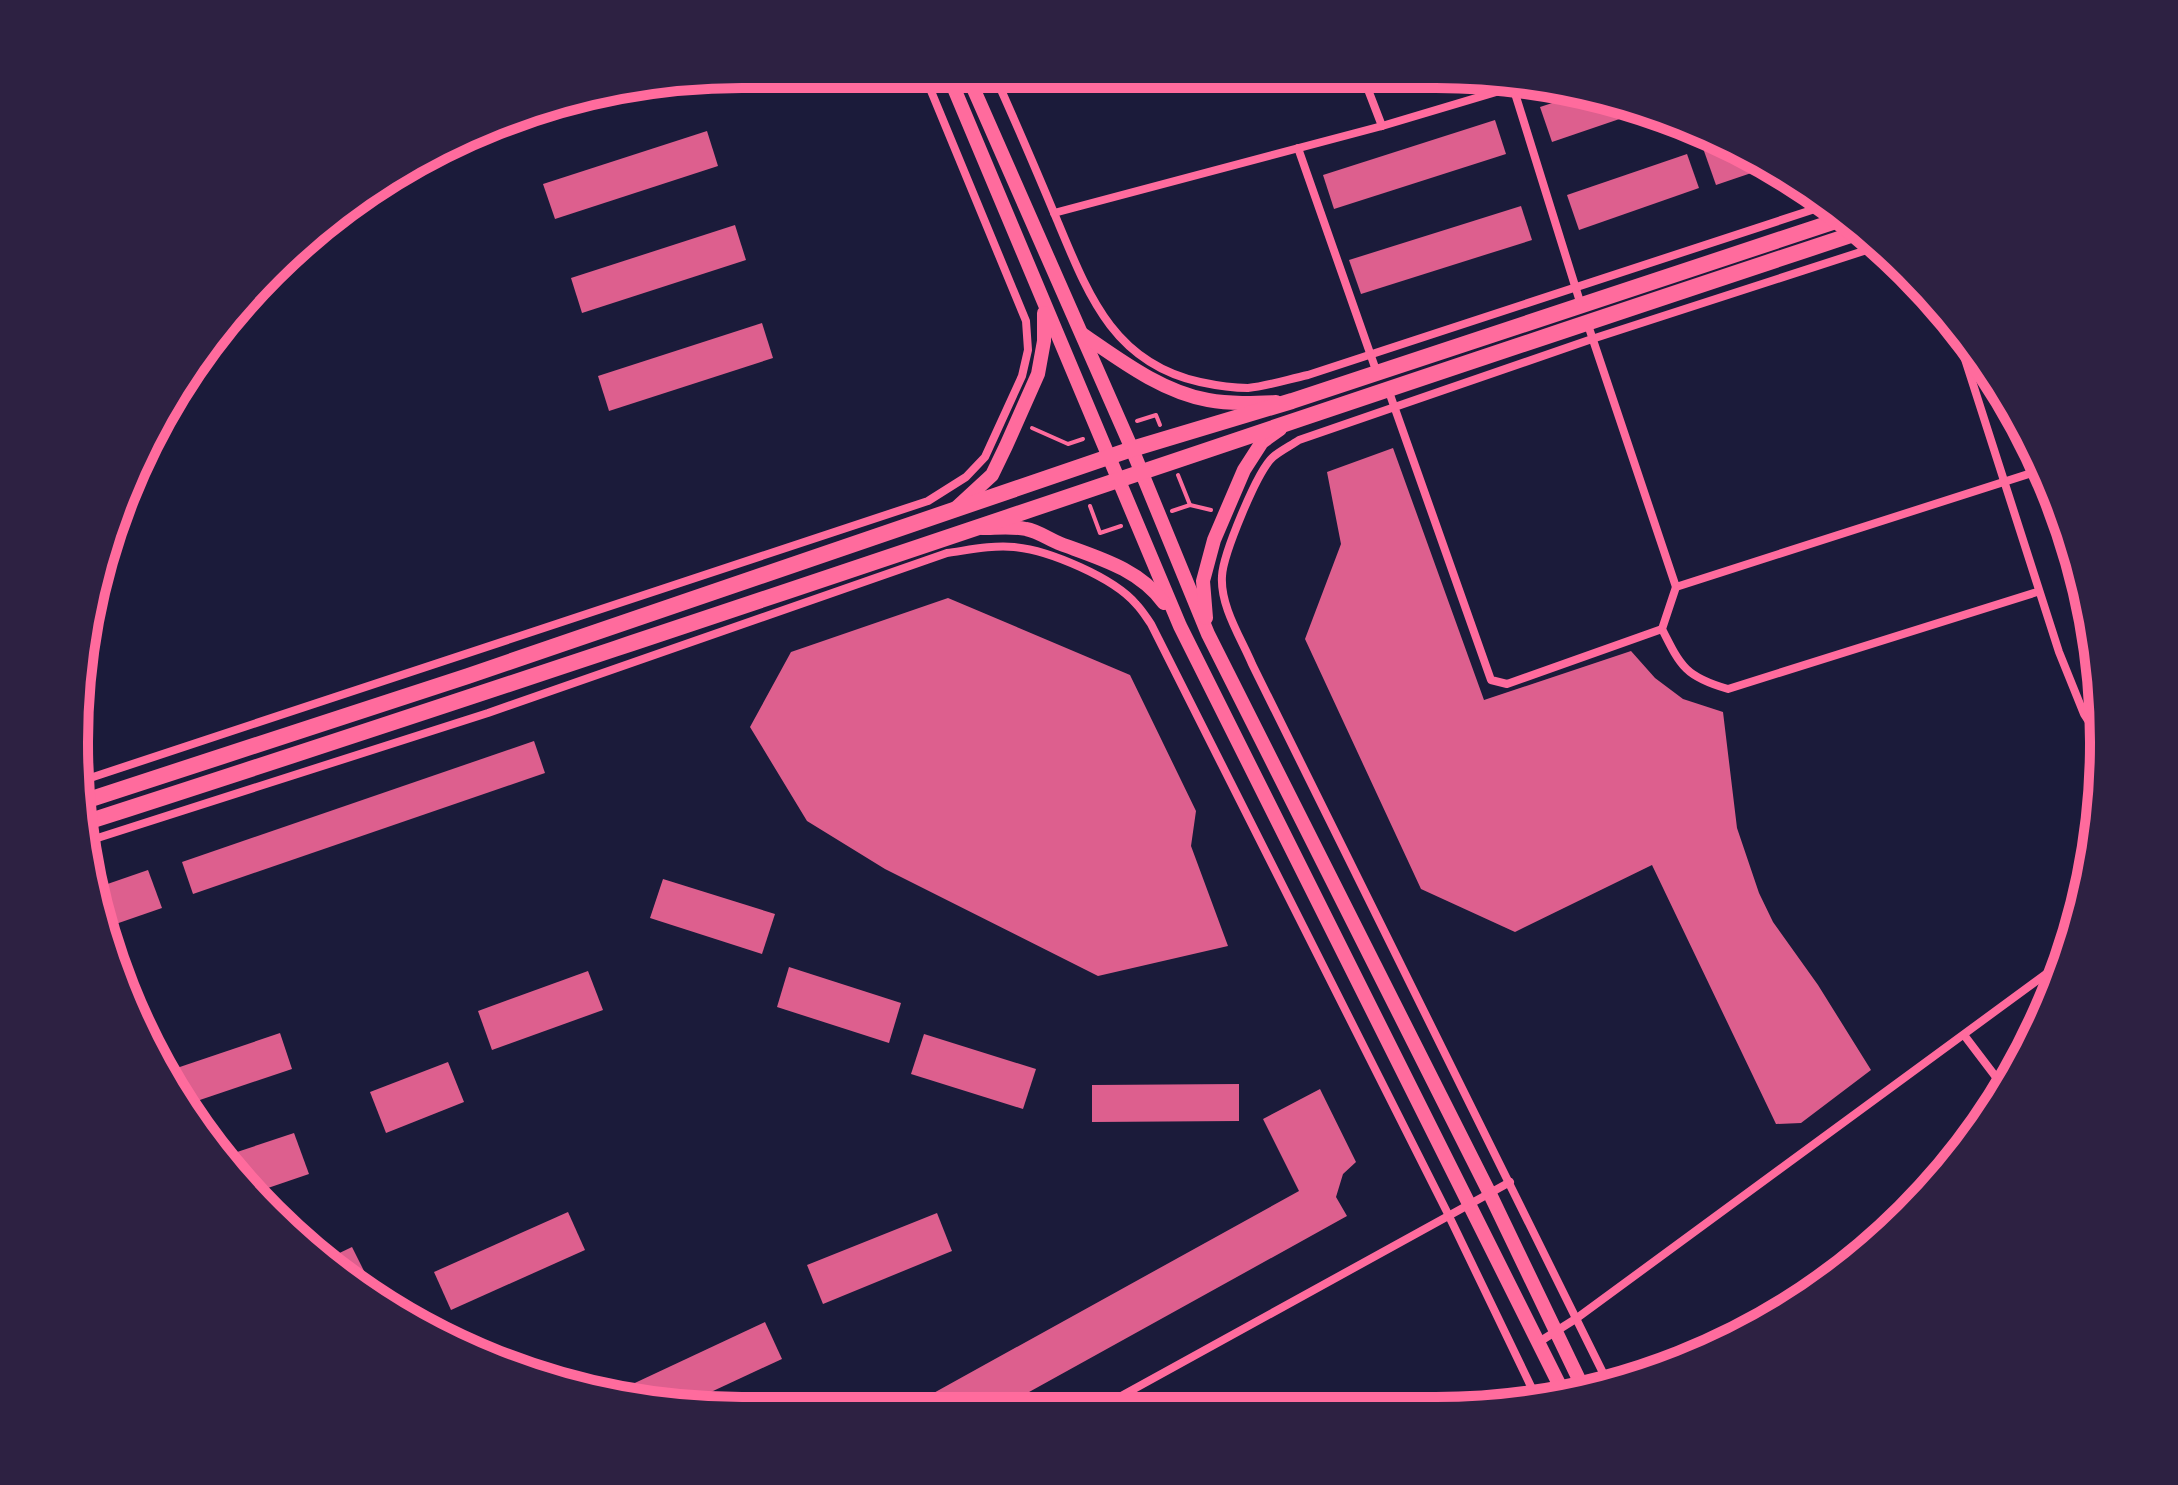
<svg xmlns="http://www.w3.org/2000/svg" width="2178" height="1485" font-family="Manrope,sans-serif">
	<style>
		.building { fill: #dd5f8e }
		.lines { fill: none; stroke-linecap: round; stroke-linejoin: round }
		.path { stroke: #ff6b9d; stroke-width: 4 }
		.minor { stroke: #ff6b9d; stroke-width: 8 }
		.secondary { stroke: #ff6b9d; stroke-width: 14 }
		.primary { stroke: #ff6b9d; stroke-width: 16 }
		.rim { fill: none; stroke: #ff6b9d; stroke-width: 10 }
	</style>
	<rect width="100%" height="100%" fill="#1b1b3a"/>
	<!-- building -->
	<g class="building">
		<polygon points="1393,74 1430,74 1430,75 1397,85"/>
		<polygon points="1583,93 1640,112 1552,142 1540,107"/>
		<polygon points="610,96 611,99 528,124 524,111"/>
		<polygon points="1495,120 1506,154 1334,209 1323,175"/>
		<polygon points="707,131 718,166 555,219 543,184"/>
		<polygon points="1729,142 1732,143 1766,168 1716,185 1704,151"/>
		<polygon points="1687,154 1699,188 1579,230 1567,195"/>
		<polygon points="1521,206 1532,240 1361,294 1349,260"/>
		<polygon points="735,225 746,260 582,313 571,278"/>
		<polygon points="762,323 773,358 609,411 598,376"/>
		<polygon points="1393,448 1484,700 1631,651 1655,678 1683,699 1723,712 1737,828 1759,893 1773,922 1818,985 1871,1070 1801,1123 1776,1124 1652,865 1515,932 1421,889 1305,639 1341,544 1327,472"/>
		<polygon points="948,598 1130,675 1196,811 1191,846 1228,946 1098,976 885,869 807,821 750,727 791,652"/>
		<polygon points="534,741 545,773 193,894 182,862"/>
		<polygon points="148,870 162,908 107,927 93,889"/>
		<polygon points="663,879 775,914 762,954 650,918"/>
		<polygon points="789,967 901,1003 889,1043 777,1007"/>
		<polygon points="588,971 603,1010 492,1050 478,1011"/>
		<polygon points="280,1033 292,1069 185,1105 162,1073"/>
		<polygon points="924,1034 1036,1069 1023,1109 911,1074"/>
		<polygon points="448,1062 464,1102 386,1133 370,1092"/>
		<polygon points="1239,1084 1239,1121 1092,1122 1092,1085"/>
		<polygon points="1320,1089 1356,1162 1343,1174 1336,1197 1347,1216 995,1411 938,1411 930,1395 1299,1191 1263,1119"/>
		<polygon points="294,1133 309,1174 253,1193 225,1156"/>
		<polygon points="568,1212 585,1250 451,1310 434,1272"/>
		<polygon points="937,1213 952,1251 823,1304 807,1265"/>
		<polygon points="352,1247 373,1289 329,1258"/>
		<polygon points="765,1322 782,1359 683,1405 607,1396"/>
	</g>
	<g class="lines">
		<!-- path -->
		<g class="path">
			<polyline points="1137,421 1156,415 1160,425"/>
			<polyline points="1032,428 1068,444 1083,439"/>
			<polyline points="1190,505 1211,510"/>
			<polyline points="1090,506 1100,533 1121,526"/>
			<polyline points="1172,511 1190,505 1178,475"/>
		</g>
		<!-- minor -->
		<g class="minor">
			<path d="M994,74C1016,123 1037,172 1057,220C1088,294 1113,363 1200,382C1214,385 1233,388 1248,388C1268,386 1289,379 1308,375L1821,207"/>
			<polyline points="1362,74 1382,126"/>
			<polyline points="1513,87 1581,305"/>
			<polyline points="1298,148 1377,373"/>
			<polyline points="1054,213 1382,126 1526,83"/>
			<polyline points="1587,322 1676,587 2044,469"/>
			<polyline points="1954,325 2059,652 2084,714 2104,745"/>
			<polyline points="1388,389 1491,680 1507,684 1662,629"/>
			<path d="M1676,587L1662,629C1681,667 1686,677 1728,689L2037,592"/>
			<polyline points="81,781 928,501 966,477 985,457 1022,376 1028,350 1026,321 924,74"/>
			<path d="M85,842L488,713L947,553C969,550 991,545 1014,547C1049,550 1114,578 1136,604C1142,610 1146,617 1151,624L1448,1214L1538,1401"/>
			<polyline points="1964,1035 2005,1089"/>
			<polyline points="1928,1191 1930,1181 1947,1168"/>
			<polyline points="1539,1342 1577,1318 2065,960"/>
			<path d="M1609,1385L1252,664C1241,638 1220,606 1222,576C1223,555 1257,471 1273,457C1280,451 1290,446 1299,440L1592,339L1876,247"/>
			<polyline points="1094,1411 1510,1182"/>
		</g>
		<!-- secondary -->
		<g class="secondary">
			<polyline points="948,74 1180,626 1566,1398"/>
			<polyline points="967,74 1132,449 1208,634 1489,1192 1585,1392"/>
			<path d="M1082,334C1120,360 1162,392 1208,400C1230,404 1254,403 1276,402"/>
			<polyline points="954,510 992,475 1006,446 1038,374 1044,341 1044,313"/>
			<path d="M982,528C996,528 1012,526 1026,529C1038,531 1050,540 1061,544C1099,558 1139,569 1164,603"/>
			<polyline points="1206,618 1203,581 1214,540 1244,470 1262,442 1280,429"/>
		</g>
		<!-- primary -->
		<g class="primary">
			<polyline points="82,802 468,676 1132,449 1292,401 1839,220"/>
			<path d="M84,823C677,632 1266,428 1857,233"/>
		</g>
	</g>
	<!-- crop -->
	<path d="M0 0H2178V1485H0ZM742 88H1436A654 654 0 0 1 2090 742V743A654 654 0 0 1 1436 1397H742A654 654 0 0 1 88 743V742A654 654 0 0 1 742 88Z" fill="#2d2142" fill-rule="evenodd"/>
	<path class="rim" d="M742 88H1436A654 654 0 0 1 2090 742V743A654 654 0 0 1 1436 1397H742A654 654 0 0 1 88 743V742A654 654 0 0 1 742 88Z"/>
</svg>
